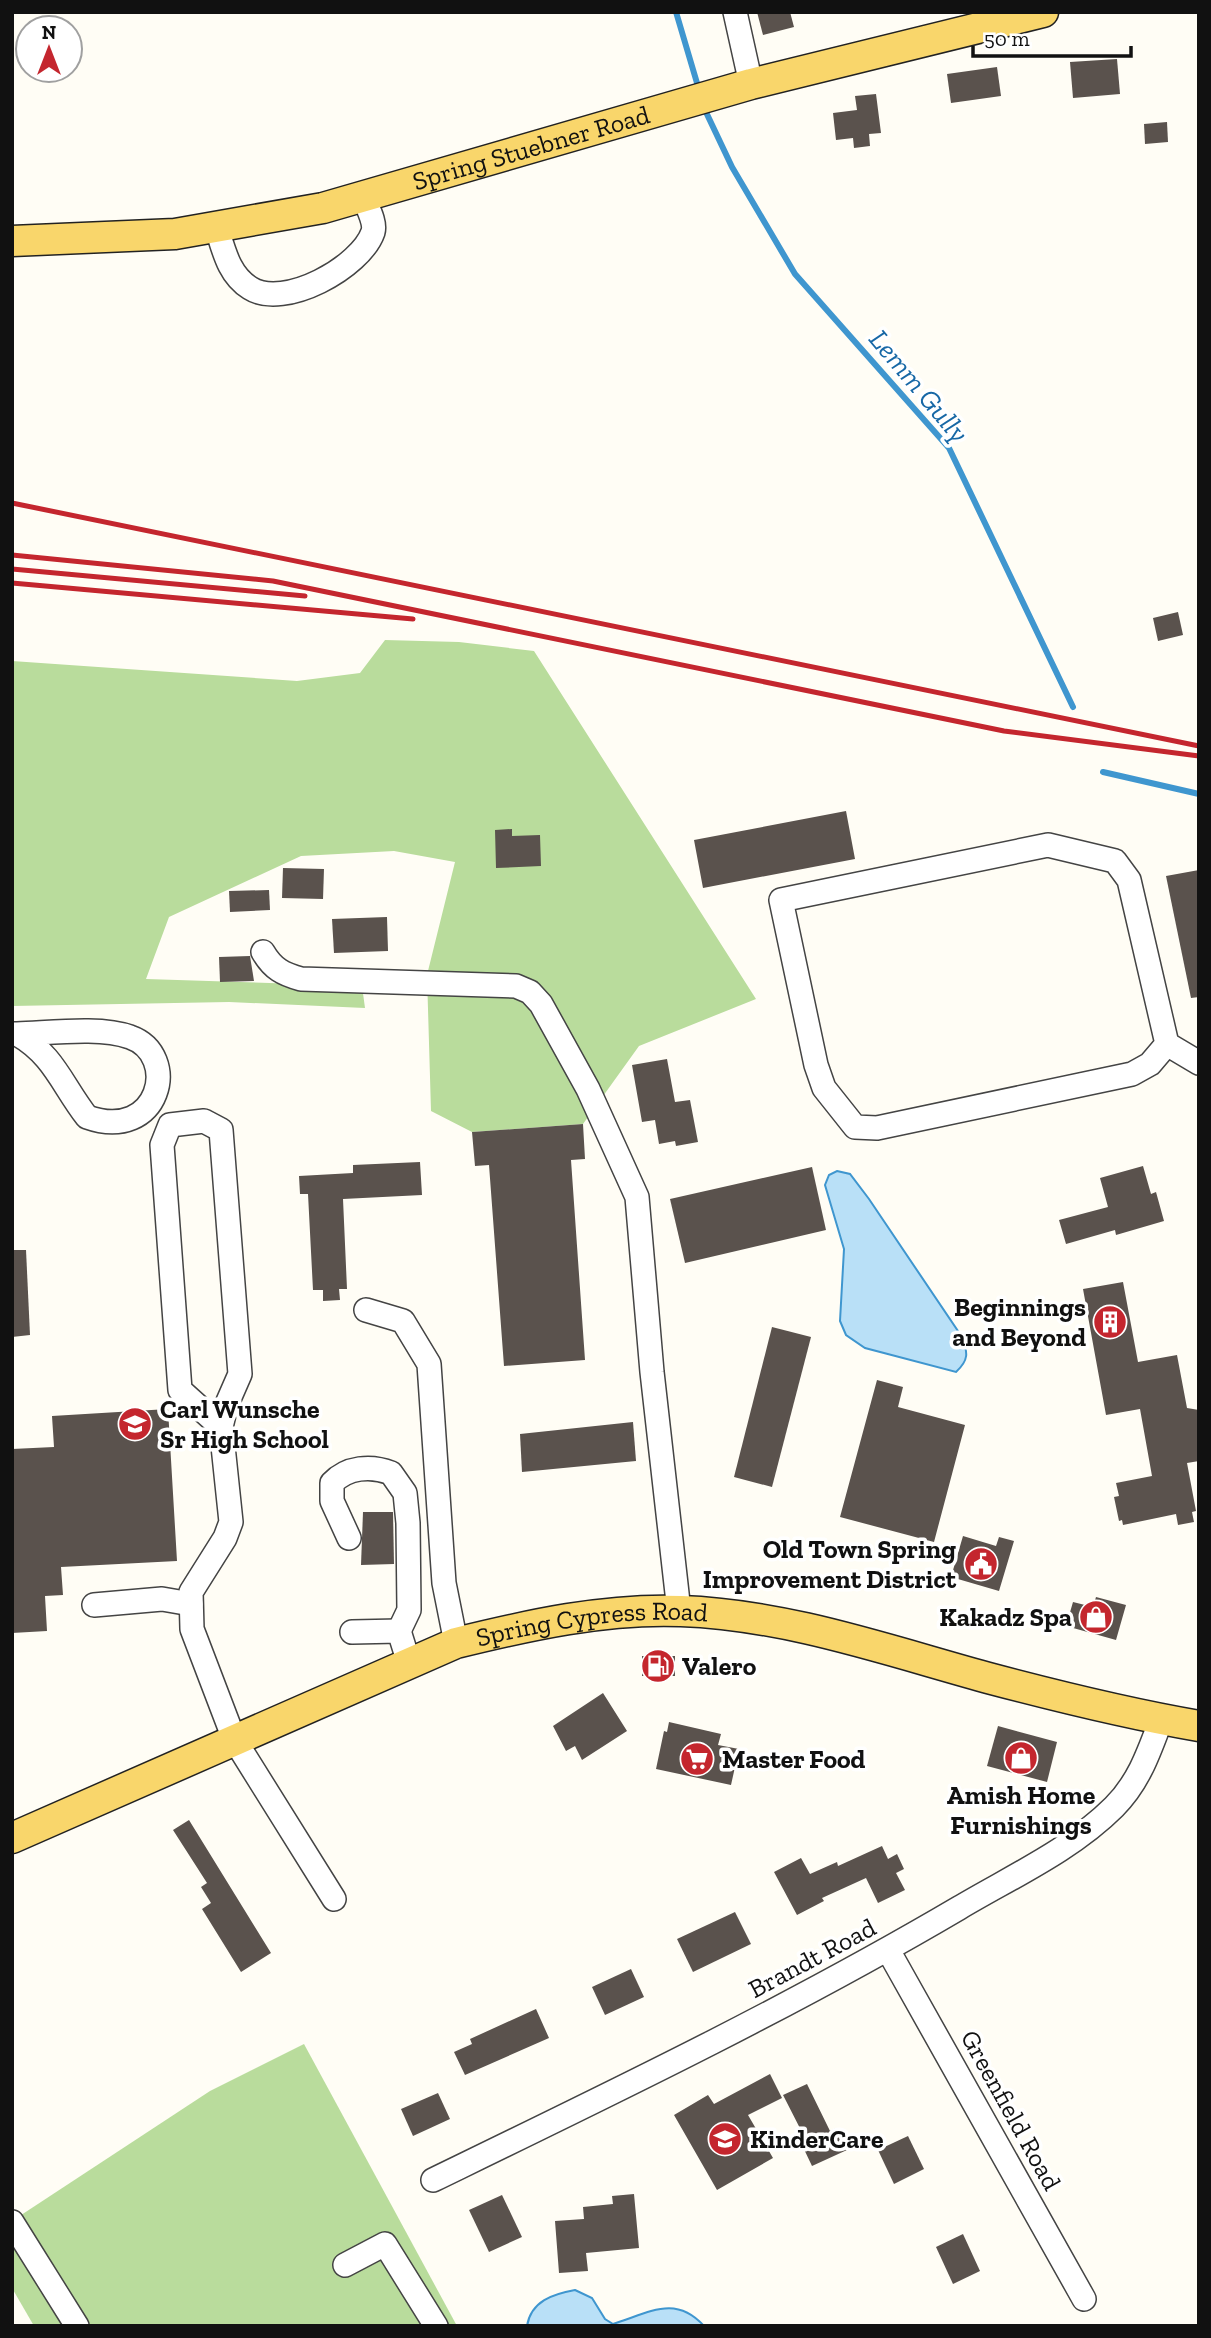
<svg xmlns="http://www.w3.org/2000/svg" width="1211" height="2338" font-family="'Zilla Slab',serif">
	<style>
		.forest { fill: #b9dc9c }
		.water { fill: #b9e0f7; stroke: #3f96cf; stroke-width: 2 }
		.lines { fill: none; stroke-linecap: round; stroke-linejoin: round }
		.stream { stroke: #3f96cf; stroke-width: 6 }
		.building { fill: #5a524d }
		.minor-casing { stroke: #444; stroke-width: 26 }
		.major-casing { stroke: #222; stroke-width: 33 }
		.minor { stroke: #fff; stroke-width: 23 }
		.major { stroke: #f9d66b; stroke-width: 30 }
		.rail { stroke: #c4262e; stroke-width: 5 }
		.labels { text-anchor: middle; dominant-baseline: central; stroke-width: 7; stroke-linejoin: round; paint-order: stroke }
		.street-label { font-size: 26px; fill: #111; stroke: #fff }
		.poi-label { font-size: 26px; font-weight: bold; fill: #111; stroke: #fff; text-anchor: start }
		.water-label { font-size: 28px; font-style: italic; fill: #1768a6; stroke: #fff }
	</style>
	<rect width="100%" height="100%" fill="#fffdf5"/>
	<!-- forest -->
	<g class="forest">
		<polygon points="385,640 459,642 534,651 756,999 639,1046 583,1124 472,1132 431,1111 427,975 455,862 394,851 301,856 169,917 146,979 362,986 365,1008 229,1002 12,1006 12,661 297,681 360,673"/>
		<polygon points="304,2044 457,2326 34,2326 12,2288 12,2221 210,2091"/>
	</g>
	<!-- water -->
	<g class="water">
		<path d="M837,1171L850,1174L869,1199L962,1337C968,1353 969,1360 956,1372L865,1348L846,1335L840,1321L844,1249L825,1185L829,1175Z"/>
		<path d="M575,2290L592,2298L605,2319L613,2324C649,2313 675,2294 704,2326H527C531,2301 553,2294 575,2290Z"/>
	</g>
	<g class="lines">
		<!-- stream -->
		<g class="stream">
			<polyline points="676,12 697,83"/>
			<polyline points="705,110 732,167 795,274 949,448 1073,707"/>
			<polyline points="1103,772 1199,794"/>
		</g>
	</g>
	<!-- building -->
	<g class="building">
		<polygon points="757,12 790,12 794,27 763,35"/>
		<polygon points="1117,59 1120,94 1073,98 1070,62"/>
		<polygon points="997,67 1001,96 951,103 947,74"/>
		<polygon points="876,94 881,133 869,134 870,146 854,148 853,138 836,140 833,113 857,110 855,96"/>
		<polygon points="1167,122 1168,142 1145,144 1144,124"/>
		<polygon points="1178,612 1183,635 1158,641 1153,618"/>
		<polygon points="846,811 855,859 703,888 694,840"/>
		<polygon points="512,829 512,836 540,835 541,866 496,868 495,830"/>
		<polygon points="283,868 324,869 323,899 282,898"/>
		<polygon points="1199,870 1199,997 1191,998 1166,876"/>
		<polygon points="269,890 270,910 230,912 229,891"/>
		<polygon points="387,917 388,951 334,953 332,919"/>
		<polygon points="250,956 254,981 220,982 219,957"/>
		<polygon points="667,1059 675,1102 690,1100 698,1142 676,1146 675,1141 659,1144 655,1120 642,1122 632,1065"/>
		<polygon points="583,1124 585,1159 571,1160 585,1360 504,1366 489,1165 475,1166 472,1132"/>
		<polygon points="420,1162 422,1195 343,1199 347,1289 339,1289 340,1300 323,1301 323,1290 313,1290 308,1194 300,1194 299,1176 353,1173 353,1165"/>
		<polygon points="1143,1166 1151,1194 1156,1192 1164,1221 1116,1235 1115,1230 1066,1244 1059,1220 1108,1207 1100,1178"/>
		<polygon points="812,1167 826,1230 685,1263 670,1199"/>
		<polygon points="12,1250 26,1250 30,1335 12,1337"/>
		<polygon points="1123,1282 1138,1362 1177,1355 1187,1408 1199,1410 1199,1461 1187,1463 1196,1511 1192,1512 1194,1522 1178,1525 1176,1514 1123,1525 1122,1520 1119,1521 1114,1497 1119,1496 1116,1483 1152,1476 1140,1409 1106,1415 1083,1289"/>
		<polygon points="772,1327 811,1337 772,1487 734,1477"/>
		<polygon points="877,1380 903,1387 898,1407 965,1425 934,1542 840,1517"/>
		<polygon points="168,1409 177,1561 61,1567 63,1595 45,1596 47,1631 12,1633 12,1449 54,1447 52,1416"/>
		<polygon points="633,1422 636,1461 522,1472 520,1434"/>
		<polygon points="363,1512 393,1512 394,1564 361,1565"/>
		<polygon points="963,1536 996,1546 999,1537 1014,1541 999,1591 951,1577"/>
		<polygon points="1096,1597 1126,1605 1116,1640 1066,1626 1073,1602 1093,1607"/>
		<rect x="642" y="1656" width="33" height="20"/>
		<polygon points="603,1693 627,1731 582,1760 575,1746 566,1751 553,1726"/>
		<polygon points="669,1722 721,1734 718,1745 739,1749 731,1785 656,1769 664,1731 667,1732"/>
		<polygon points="998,1726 1057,1742 1047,1782 987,1766"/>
		<polygon points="189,1820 271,1953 241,1972 202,1909 211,1903 201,1887 207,1883 173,1830"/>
		<polygon points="882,1846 888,1859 897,1854 904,1869 896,1873 905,1890 878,1903 866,1878 822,1898 824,1901 797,1915 774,1872 801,1858 810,1874 837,1862 838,1866"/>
		<polygon points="735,1912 751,1944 693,1972 677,1939"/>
		<polygon points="631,1969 644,1997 605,2015 592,1987"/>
		<polygon points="536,2009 549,2038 465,2075 454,2052 472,2044 470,2039"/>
		<polygon points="770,2074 782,2098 748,2115 773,2158 717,2190 674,2115 708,2095 714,2104"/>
		<polygon points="807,2084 830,2131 836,2128 847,2150 812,2166 802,2145 807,2142 783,2095"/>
		<polygon points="438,2093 450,2119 413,2136 401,2109"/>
		<polygon points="908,2136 924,2169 894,2184 878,2150"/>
		<polygon points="634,2194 639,2248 586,2253 588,2271 559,2273 555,2221 584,2219 583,2207 613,2204 612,2196"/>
		<polygon points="502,2195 522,2237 489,2252 469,2210"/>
		<polygon points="963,2234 980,2271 953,2284 936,2247"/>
	</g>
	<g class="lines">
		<!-- minor casing -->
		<g class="minor-casing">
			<g id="minor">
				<polyline points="735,12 751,84"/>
				<path d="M217,229C224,251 229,275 250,288C284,310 361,267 373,232C376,222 367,207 363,196"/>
				<path d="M263,952C273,969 283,974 301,979L516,986L530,992L541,1004L588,1089L637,1197L652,1372L679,1611"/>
				<path d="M12,1034H17C49,1033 101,1026 130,1037C181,1055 160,1143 87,1117C62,1085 54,1055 17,1034"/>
				<polyline points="1167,1044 1150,1064 1132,1074 877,1128 855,1127 824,1088 816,1065 781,900 1048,845 1115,861 1129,880 1167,1044 1199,1063"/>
				<polyline points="366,1310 403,1321 429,1364 444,1583 456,1643"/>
				<polyline points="221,1427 180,1390 162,1145 170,1125 204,1121 221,1130 240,1374 226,1406 221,1427 231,1522 225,1538 191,1592 192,1629 234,1739 334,1899"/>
				<path d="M349,1538L332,1501V1483C347,1467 371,1465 391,1473L405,1493L408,1523L409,1610L399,1631"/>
				<polyline points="94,1605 162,1599 191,1604"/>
				<polyline points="352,1632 399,1631 409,1663"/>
				<polyline points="888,1950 1084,2299"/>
				<path d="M433,2180C610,2094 789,2008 959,1908C1011,1877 1071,1850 1114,1807C1139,1782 1149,1752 1161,1720"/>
				<polyline points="12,2222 77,2326"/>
				<polyline points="345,2265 385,2244 436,2326"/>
			</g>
		</g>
		<!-- major casing -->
		<g class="major-casing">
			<g id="major">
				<path id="s1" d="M12,241L175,234L323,208L751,84L1043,12"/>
				<path id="s2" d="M12,1838L456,1643C529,1625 606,1608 681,1611C789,1615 889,1651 992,1679C1060,1697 1129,1714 1199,1726"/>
			</g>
		</g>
		<!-- minor -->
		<use href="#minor" class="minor"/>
		<!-- major -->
		<use href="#major" class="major"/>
		<!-- rail -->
		<g class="rail">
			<polyline points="12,503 1199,746"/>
			<polyline points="12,555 273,581 1004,731 1199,756"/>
			<polyline points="12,569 305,596"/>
			<polyline points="12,583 413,619"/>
		</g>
	</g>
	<!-- icons -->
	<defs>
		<g id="building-disc" transform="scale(1.75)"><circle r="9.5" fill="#c4262e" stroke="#fff"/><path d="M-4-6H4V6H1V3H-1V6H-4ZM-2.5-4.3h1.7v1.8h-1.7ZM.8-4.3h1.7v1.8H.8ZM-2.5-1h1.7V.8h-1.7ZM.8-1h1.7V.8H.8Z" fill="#fff"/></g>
		<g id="school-disc" transform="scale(1.75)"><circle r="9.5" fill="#c4262e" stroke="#fff"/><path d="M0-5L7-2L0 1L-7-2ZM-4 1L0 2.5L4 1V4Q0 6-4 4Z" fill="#fff"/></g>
		<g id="civic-disc" transform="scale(1.75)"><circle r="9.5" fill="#c4262e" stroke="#fff"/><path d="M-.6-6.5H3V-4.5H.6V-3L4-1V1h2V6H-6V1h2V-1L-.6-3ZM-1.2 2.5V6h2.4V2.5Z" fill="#fff"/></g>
		<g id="shop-disc" transform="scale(1.75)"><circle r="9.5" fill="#c4262e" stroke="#fff"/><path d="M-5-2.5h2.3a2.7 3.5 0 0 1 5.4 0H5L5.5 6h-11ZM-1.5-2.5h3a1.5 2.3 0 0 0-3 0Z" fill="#fff"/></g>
		<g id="fuel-disc" transform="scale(1.75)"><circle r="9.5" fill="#c4262e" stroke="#fff"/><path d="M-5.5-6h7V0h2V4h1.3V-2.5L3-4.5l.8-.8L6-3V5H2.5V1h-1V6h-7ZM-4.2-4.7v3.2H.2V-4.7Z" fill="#fff"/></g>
		<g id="supermarket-disc" transform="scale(1.75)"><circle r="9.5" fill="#c4262e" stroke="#fff"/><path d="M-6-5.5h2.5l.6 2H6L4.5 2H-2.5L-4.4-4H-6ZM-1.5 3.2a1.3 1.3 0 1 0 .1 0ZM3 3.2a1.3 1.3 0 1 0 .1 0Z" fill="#fff"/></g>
	</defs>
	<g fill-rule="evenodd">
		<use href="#building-disc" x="1110" y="1322"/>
		<use href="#school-disc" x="135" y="1424"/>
		<use href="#civic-disc" x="981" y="1564"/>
		<use href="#shop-disc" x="1096" y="1617"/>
		<use href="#fuel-disc" x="658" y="1666"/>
		<use href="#shop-disc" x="1021" y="1758"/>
		<use href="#supermarket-disc" x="697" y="1759"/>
		<use href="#school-disc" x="725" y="2139"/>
	</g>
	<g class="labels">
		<!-- street labels -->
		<g class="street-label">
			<text stroke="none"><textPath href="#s1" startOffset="530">Spring Stuebner Road</textPath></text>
			<text stroke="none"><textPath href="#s2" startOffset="623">Spring Cypress Road</textPath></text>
			<text transform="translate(812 1958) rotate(-28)">Brandt Road</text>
			<text transform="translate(1011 2110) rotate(61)">Greenfield Road</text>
		</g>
		<!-- poi labels -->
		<g class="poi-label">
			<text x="1086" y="1307" text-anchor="end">Beginnings<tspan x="1086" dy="30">and Beyond</tspan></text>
			<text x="160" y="1409">Carl Wunsche<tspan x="160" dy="30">Sr High School</tspan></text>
			<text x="956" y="1549" text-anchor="end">Old Town Spring<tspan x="956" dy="30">Improvement District</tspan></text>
			<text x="1072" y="1617" text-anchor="end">Kakadz Spa</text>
			<text x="682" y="1666">Valero</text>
			<text x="722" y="1759">Master Food</text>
			<text x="1021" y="1795" text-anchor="middle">Amish Home<tspan x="1021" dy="30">Furnishings</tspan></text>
			<text x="750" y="2139">KinderCare</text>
		</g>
		<!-- water labels -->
		<g class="water-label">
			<text transform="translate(919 386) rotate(50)">Lemm Gully</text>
		</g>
	</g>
	<!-- border -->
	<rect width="1211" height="2338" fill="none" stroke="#111111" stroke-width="28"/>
	<!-- north arrow -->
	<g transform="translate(49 49)"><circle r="33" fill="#ffffff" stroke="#a0a0a0" stroke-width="2"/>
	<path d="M0-5L12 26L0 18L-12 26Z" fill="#c4262e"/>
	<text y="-10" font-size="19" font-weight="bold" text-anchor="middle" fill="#111111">N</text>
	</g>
	<!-- scale -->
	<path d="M973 46v10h158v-10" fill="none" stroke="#111111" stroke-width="3.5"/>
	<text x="984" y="46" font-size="21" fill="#111111" stroke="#ffffff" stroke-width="5" paint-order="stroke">50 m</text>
</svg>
